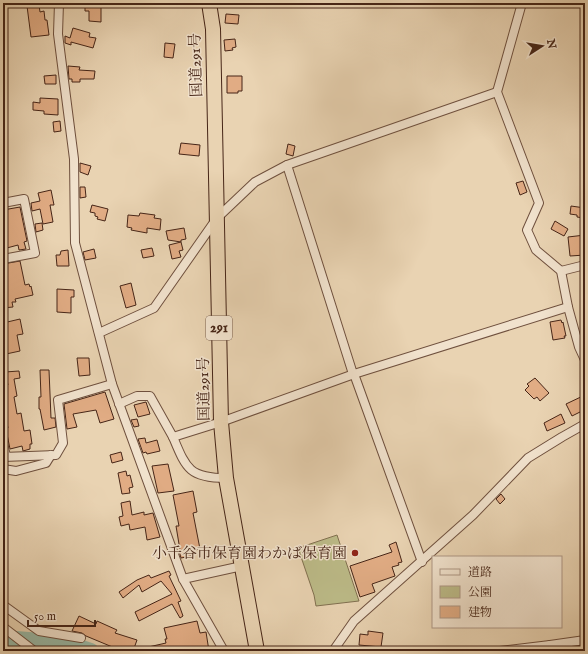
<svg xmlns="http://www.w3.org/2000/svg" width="588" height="654" font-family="'IM FELL English','Noto Serif JP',serif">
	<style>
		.green { fill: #bcbb88; stroke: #817050 }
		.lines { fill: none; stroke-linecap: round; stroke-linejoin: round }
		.river { stroke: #99b9a6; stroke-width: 16 }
		.building { fill: #e1ac84; stroke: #462517 }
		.street-casing { stroke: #6f503e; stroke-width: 10 }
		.highway-casing { stroke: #462517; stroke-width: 16 }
		.street { stroke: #f1e2cd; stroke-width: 8 }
		.highway { stroke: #e9d3b2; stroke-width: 14 }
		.poi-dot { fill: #8f2418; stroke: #f1e2cd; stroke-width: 1.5 }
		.labels { text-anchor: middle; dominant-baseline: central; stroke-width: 3; stroke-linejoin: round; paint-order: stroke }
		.shield { fill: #f1e2cd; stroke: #795e4e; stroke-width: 1 }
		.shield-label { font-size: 14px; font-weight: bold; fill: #462517 }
		.street-label { font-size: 15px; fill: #462517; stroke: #f1e2cd }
		.poi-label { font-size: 15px; fill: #462517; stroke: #f1e2cd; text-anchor: end }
	</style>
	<rect width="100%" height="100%" fill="#e9d3b2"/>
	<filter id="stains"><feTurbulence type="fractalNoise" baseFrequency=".005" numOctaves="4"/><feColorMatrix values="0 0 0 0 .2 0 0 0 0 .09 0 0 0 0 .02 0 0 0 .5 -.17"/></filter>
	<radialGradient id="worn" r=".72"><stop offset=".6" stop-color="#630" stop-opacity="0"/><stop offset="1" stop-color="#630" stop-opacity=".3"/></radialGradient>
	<!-- green -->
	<g class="green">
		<polygon points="337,535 359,601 316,606 314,595 298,548"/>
		<polygon points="585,644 585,651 554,651 557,648"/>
	</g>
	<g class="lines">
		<!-- river -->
		<polyline class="river" points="3,638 67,643 91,651"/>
	</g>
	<!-- building -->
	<g class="building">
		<polygon points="85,3 101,3 101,22 89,21 89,11 85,11"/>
		<polygon points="39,5 40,12 44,11 45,20 47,20 49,35 31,37 27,6"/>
		<polygon points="226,14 239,15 238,24 225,23"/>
		<polygon points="73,28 90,33 89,37 96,38 93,48 71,42 71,45 65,43 65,36 70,38"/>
		<polygon points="235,39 236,47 232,48 233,50 225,51 224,40"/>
		<polygon points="165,43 175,44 173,58 164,57"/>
		<polygon points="68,66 80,67 79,70 95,71 94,79 80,79 80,82 72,82 72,79 69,79"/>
		<polygon points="56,75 56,84 45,84 44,76"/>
		<polygon points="227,76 242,76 242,91 238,91 238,93 227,93"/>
		<polygon points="40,98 58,99 58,115 44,114 44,111 33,110 33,102 40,103"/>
		<polygon points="60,121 61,131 54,132 53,122"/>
		<polygon points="181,143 200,145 199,156 179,154"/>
		<polygon points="288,144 295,146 293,156 286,154"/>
		<polygon points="80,163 91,166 88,175 80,172"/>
		<polygon points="523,181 527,192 520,195 516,183"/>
		<polygon points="80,187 85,187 86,197 80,198"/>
		<polygon points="51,190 54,205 50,205 53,222 43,224 40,209 32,211 31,203 40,201 38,193"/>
		<polygon points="92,205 108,209 105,221 97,219 98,217 95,216 95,213 90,212"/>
		<polygon points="571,206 585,208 584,218 577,217 577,215 570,214"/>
		<polygon points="20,207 27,241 24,242 26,249 19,250 18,245 3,249 3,210"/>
		<polygon points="140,213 155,215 154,218 161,219 160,230 147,228 147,233 131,230 132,228 127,227 128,215 139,216"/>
		<polygon points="555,221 568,229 564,236 551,229"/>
		<polygon points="42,223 43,230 36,232 35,224"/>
		<polygon points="184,228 186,239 181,240 181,242 168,240 166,231"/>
		<polygon points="585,235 585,255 570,256 568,237"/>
		<polygon points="181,242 183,250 179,251 181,257 172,259 169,245"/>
		<polygon points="152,248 154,256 143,258 141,250"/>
		<polygon points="94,249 96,258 85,260 83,252"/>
		<polygon points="68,250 69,266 57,266 56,255 60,255 61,251"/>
		<polygon points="20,261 25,285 29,284 30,287 31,286 33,295 15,299 16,302 12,302 13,307 3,308 3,264"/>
		<polygon points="131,283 136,305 126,308 120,286"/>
		<polygon points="57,289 74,290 74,297 71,297 71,313 57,312"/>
		<polygon points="20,319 23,334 17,335 20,351 6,354 3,338 3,323"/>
		<polygon points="561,320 562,323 563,322 566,336 564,336 565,338 553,340 550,322"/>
		<polygon points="77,358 89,358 90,375 79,376"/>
		<polygon points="40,370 49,370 51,418 55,418 56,427 44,430 40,409 39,409 39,397 41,397"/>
		<polygon points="19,371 20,378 14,379 17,396 14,397 17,414 21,413 24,431 30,430 32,444 30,444 30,449 23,451 22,446 10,449 6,429 8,428 3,404 3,391 6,390 5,386 8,385 5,372"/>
		<polygon points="535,378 549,393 540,401 537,397 534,399 525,390 529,386 527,384"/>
		<polygon points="105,392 114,419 100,423 96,410 73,414 77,427 67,429 64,404"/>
		<polygon points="585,395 585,419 584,419 580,412 572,416 566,404"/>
		<polygon points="146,402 150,414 138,417 134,405"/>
		<polygon points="561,414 565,423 547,431 544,423"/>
		<polygon points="137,419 139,426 134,427 131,420"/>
		<polygon points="145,438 146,443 157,440 160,451 147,454 146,452 143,453 138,439"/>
		<polygon points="121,452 123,460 112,463 110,455"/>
		<polygon points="168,464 174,491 158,493 152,466"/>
		<polygon points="126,471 127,476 130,475 133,487 129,488 130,493 122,494 118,473"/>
		<polygon points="193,491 197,512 193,513 200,549 190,551 191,556 181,558 179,551 180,550 176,526 179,526 173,495"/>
		<polygon points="501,494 505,499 500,504 496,499"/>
		<polygon points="130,501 132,515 144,512 144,515 153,513 160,537 147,540 145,527 130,530 129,524 121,526 119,517 123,516 121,503"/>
		<polygon points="396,542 402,562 398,563 399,565 392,567 395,576 372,584 375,592 360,597 350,566 392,552 389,545"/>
		<polygon points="169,571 171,575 169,576 181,601 178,602 183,616 180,618 172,604 139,621 135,612 172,594 161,581 142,592 139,585 123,598 119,592 137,580 149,575 151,578"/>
		<polygon points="79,616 96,624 97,621 117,630 115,633 137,640 133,651 122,651 86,636 82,633 72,631"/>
		<polygon points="197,621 200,633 206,632 209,651 144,651 144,648 166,643 165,639 167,639 164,628"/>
		<polygon points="368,631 383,633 381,647 359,645 360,634 368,635"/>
	</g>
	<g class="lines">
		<!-- street casing -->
		<g class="street-casing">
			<g id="street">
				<polyline points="59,3 58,34 74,159 75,243 112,384 183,579 224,651"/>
				<polyline points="522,3 497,92 539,203 527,230 536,250 561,271 568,307 579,347 585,360"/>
				<polyline points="287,165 353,374"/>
				<polyline points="3,203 24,199 35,253 3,259"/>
				<polyline points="561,271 585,265"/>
				<polyline points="99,333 154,308 217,218 255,182 287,165 497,92"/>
				<polyline points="354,374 422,562"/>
				<polyline points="119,404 137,396 150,396 173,437 221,422 354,374 568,307"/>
				<path d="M173,437C186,468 189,478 226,478"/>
				<polyline points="3,443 6,456"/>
				<polyline points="3,457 56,455 63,443 58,400 112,384"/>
				<polyline points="3,469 16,471 46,463 51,455"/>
				<polyline points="183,579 242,566"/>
				<polyline points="3,605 39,631 81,638"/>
				<polyline points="3,627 34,651"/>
				<polyline points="333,651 354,621 473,515 528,458 562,437 585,424"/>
				<polyline points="500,651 550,645"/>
				<polyline points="551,651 550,645 585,640"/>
			</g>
		</g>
		<!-- highway casing -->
		<g class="highway-casing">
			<polyline id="highway" points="209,3 213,29 221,422 226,478 257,651"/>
		</g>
		<!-- street -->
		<use href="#street" class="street"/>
		<!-- highway -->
		<use href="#highway" class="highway"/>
	</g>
	<!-- markers -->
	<circle class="poi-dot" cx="355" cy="553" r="4"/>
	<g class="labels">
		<!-- shield labels -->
		<rect class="shield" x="206" y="316" width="26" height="24" rx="3"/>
		<g class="shield-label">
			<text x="219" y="328">291</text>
		</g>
		<!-- street labels -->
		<g class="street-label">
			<text transform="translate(196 65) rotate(-92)">国道291号</text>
			<text transform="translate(204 389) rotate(-91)">国道291号</text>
		</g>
		<!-- poi labels -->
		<g class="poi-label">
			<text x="347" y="553">小千谷市保育園わかば保育園</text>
		</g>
	</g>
	<!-- margin -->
	<rect width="588" height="654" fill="none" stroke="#e9d3b2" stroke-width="16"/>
	<rect x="4" y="4" width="580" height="646" fill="none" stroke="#462517" stroke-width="2"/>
	<rect x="8" y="8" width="572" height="638" fill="none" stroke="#462517"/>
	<!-- legend -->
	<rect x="432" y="556" width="130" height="72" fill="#f1e2cd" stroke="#ad9684"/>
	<rect x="440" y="569" width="20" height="6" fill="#f1e2cd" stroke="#ad9684"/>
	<text x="468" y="576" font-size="12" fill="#462517">道路</text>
	<rect x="440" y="586" width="20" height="12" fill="#bcbb88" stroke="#ad9684"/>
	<text x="468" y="596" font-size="12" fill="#462517">公園</text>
	<rect x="440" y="606" width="20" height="12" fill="#e1ac84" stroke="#ad9684"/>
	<text x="468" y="616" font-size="12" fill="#462517">建物</text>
	<!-- north arrow -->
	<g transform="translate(542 46) rotate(78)" stroke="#f1e2cd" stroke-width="3" paint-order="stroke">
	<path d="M0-3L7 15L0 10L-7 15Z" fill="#462517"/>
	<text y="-6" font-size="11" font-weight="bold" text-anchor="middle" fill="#462517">N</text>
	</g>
	<!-- scale -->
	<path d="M28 620v6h67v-6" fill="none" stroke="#462517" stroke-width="2"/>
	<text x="34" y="620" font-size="12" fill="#462517" stroke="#f1e2cd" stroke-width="3" paint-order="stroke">50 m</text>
	<rect width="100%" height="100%" filter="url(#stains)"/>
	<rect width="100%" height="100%" fill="url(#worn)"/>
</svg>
